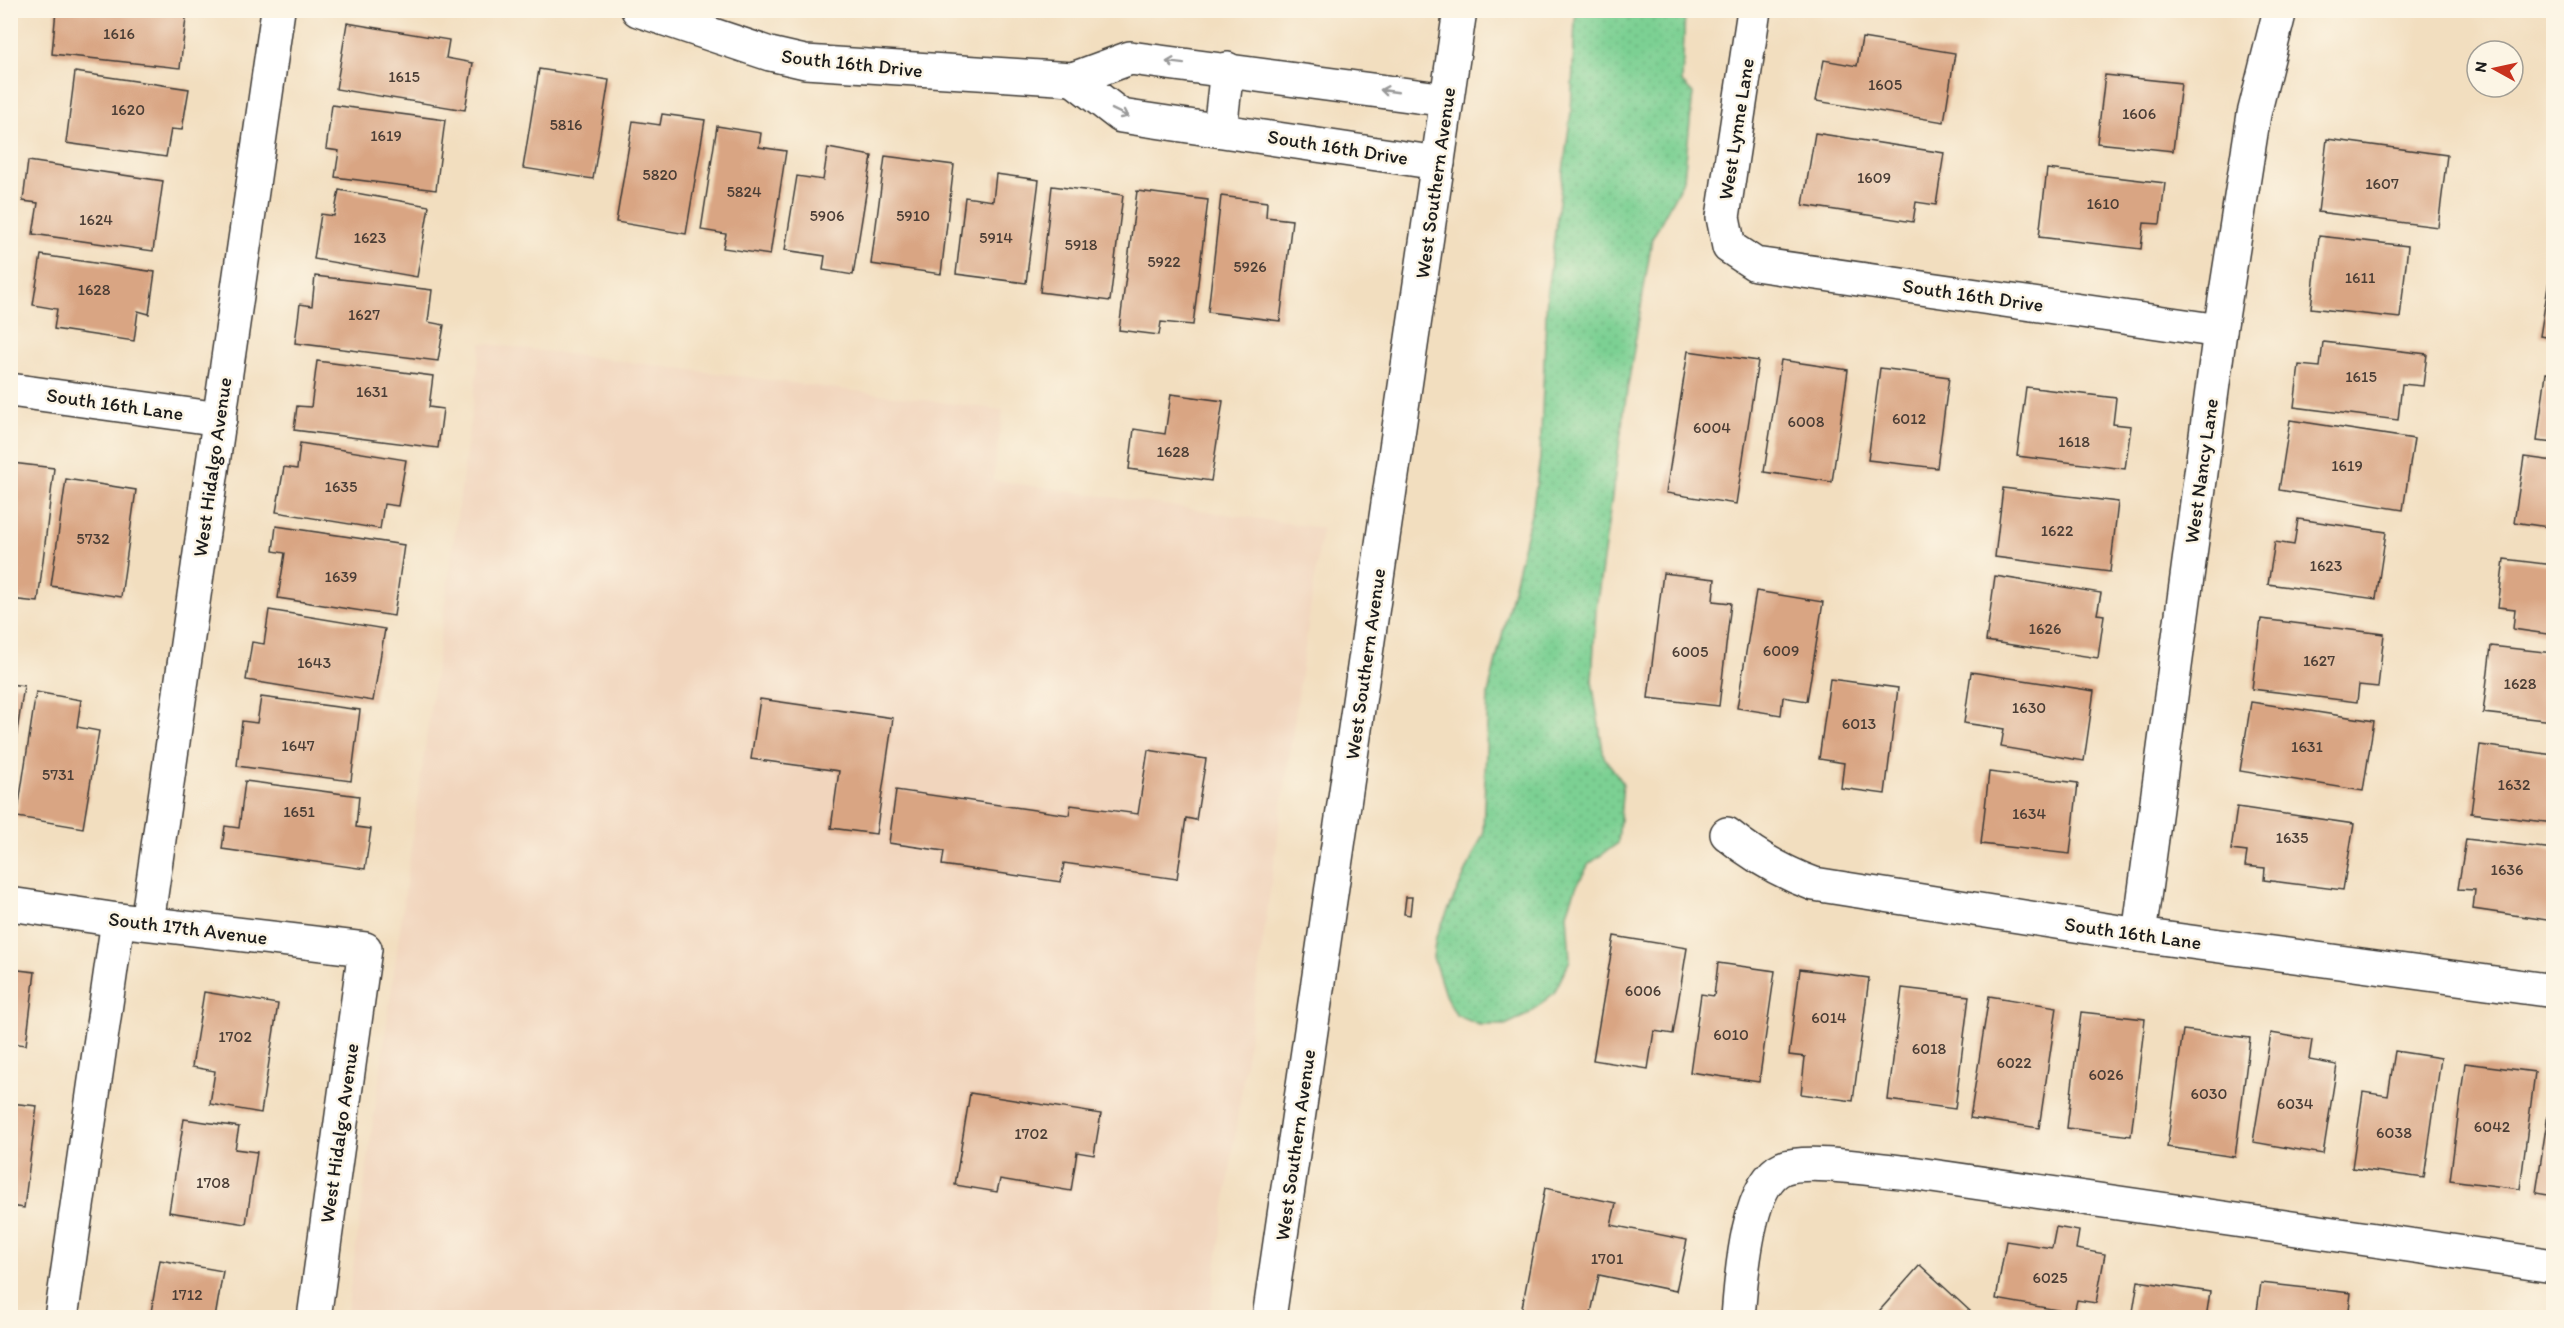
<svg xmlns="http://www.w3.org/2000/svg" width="2564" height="1328" font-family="Itim,sans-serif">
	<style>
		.built { fill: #f1d5bd }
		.grass { fill: url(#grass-dots); stroke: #4c7658; stroke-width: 1.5 }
		.building { fill: #d9a583 }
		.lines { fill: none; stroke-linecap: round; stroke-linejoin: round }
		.minor-casing { stroke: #3c3934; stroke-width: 36 }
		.major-casing { stroke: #3c3934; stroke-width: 36 }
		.minor { stroke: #fff; stroke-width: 33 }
		.major { stroke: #fff; stroke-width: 33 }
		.oneway { stroke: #999 }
		.labels { text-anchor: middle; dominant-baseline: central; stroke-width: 5; stroke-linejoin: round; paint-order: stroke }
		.number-label { font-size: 16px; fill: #4b3e36 }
		.street-label { font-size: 20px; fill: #1c1c1c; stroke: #fcf5e5 }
	</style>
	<defs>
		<pattern id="grass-dots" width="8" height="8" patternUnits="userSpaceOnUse" patternTransform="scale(1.5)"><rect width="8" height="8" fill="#7cd093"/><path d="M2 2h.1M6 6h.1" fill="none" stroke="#6bb27e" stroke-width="1.8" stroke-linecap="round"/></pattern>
	</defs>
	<rect width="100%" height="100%" fill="#fcf5e5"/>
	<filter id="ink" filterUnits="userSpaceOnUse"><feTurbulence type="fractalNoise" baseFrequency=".0167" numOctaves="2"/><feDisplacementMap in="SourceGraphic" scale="12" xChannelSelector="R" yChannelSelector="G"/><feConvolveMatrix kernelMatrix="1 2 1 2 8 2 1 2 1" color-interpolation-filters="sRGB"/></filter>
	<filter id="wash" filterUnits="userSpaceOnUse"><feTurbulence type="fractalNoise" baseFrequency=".008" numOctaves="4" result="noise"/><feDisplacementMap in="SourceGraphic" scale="24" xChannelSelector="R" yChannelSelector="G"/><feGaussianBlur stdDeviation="1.35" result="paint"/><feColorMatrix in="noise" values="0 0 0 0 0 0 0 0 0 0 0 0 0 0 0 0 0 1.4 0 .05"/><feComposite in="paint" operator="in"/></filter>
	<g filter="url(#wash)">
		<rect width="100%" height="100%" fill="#f2debf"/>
		<!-- built -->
		<polygon class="built" points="481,343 1003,410 993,480 1322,528 1209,1317 346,1318"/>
		<!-- grass -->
		<polygon class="grass" points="1577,11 1685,11 1682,82 1693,93 1684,179 1652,239 1625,404 1596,609 1592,681 1604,757 1623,783 1618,843 1589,864 1576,887 1567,913 1570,960 1554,993 1527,1015 1505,1025 1479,1025 1456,1015 1445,995 1433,957 1436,937 1483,834 1488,694 1533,506 1540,459 1547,292 1571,112 1575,20"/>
		<g id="blocks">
			<!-- building -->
			<g class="building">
				<polygon points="56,10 187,10 180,68 52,54"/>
				<polygon points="347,23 449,40 446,58 473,63 465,110 336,89"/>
				<polygon points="1862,38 1955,53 1944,122 1816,101 1824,60 1857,66"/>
				<polygon points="539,69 609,80 593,179 523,168"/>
				<polygon points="75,72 189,89 182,130 171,129 166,157 66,143"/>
				<polygon points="2105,75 2181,83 2173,151 2097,143"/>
				<polygon points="332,105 445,120 436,190 335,177 339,151 326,149"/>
				<polygon points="662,114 705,120 686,234 616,222 633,121 660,125"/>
				<polygon points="717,126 761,133 759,147 786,151 770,255 723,248 726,234 701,230"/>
				<polygon points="1815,133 1944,153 1936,205 1916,202 1913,222 1803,205"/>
				<polygon points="2327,139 2447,155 2438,227 2318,212"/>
				<polygon points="828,148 872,156 853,275 823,270 825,256 785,250 797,176 823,180"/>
				<polygon points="885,156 954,165 941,274 871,264"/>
				<polygon points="28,161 163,181 153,251 33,234 38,203 23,201"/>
				<polygon points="2047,169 2165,183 2160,224 2144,223 2141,249 2039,237"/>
				<polygon points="996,174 1039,180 1026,283 956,274 965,197 993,201"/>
				<polygon points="1052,186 1123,195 1110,301 1040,292"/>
				<polygon points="339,190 429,206 417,277 314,259 321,214 334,216"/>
				<polygon points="1137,191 1208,200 1193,325 1161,322 1159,335 1119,330"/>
				<polygon points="1221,196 1267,202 1266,217 1292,220 1280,321 1208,312"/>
				<polygon points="2319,236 2408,246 2400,318 2311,308"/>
				<polygon points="41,255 155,272 149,314 138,311 134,341 54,329 57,309 33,305"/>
				<polygon points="2551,268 2554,269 2554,338 2540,336"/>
				<polygon points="315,276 432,290 428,322 444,325 438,361 295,343 300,304 312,306"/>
				<polygon points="2323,342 2427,354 2423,386 2402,384 2398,420 2294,407 2299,365 2320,367"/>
				<polygon points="1688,351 1758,361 1736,504 1666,493"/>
				<polygon points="1781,360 1848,370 1832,482 1764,472"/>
				<polygon points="317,361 433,376 429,407 443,409 438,448 294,430 297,406 311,407"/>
				<polygon points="1880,368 1949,377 1937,468 1868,460"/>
				<polygon points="2546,373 2554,374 2554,443 2537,441"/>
				<polygon points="2026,387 2116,398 2113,424 2131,426 2125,469 2017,456"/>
				<polygon points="1171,394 1223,401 1211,481 1129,469 1134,429 1165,434"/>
				<polygon points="2290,420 2414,439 2403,510 2279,490"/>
				<polygon points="300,443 406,460 398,506 384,504 380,529 276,512 284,467 297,469"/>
				<polygon points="2524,457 2554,461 2554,528 2514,522"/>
				<polygon points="12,463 54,468 38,602 10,599"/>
				<polygon points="66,479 136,490 121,597 51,586"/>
				<polygon points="2003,488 2118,502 2110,572 1995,557"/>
				<polygon points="2298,519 2386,532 2376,599 2268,584 2275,542 2294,545"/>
				<polygon points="276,526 404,545 394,616 278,598 285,553 273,551"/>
				<polygon points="2504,559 2554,565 2554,635 2513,629 2515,609 2498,607"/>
				<polygon points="1663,573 1715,579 1713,601 1731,603 1719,706 1648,698"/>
				<polygon points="1995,576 2101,593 2097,614 2104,615 2098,658 1986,641"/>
				<polygon points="1756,591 1823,602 1807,701 1783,697 1781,715 1737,708"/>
				<polygon points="269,610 385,629 373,701 246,680 252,642 264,644"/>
				<polygon points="2261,619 2384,634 2378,687 2359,685 2357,702 2252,689"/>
				<polygon points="2491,646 2554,653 2554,721 2483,713"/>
				<polygon points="1971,672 2094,691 2084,761 2001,747 2004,729 1964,723"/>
				<polygon points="1830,679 1898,688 1885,794 1841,788 1844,763 1819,759"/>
				<polygon points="10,684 24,686 12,764 10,764"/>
				<polygon points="36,692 81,700 77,727 99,731 83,828 17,817"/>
				<polygon points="261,697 360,710 351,781 237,766 242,721 257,723"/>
				<polygon points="760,699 893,718 876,834 831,828 839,771 751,759"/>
				<polygon points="2251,702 2374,721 2363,791 2240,771"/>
				<polygon points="2480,745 2554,755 2554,823 2471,813"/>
				<polygon points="1148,750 1206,759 1196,820 1186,818 1177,879 1064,863 1061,882 942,865 944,851 889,843 896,790 1069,815 1071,805 1138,814"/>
				<polygon points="1989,772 2078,783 2070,854 1981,844"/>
				<polygon points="245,781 359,796 356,827 371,829 365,869 222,849 225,826 239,828"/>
				<polygon points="2237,807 2354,824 2343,890 2264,880 2265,868 2245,866 2247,852 2231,850"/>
				<polygon points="2466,839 2554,849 2554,921 2473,909 2475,890 2458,889"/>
				<polygon points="1406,897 1412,897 1410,915 1404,914"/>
				<polygon points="1614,936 1687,948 1673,1034 1654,1031 1648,1069 1593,1060"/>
				<polygon points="1718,963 1775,971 1759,1082 1690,1072 1701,994 1714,996"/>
				<polygon points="10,969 35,972 26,1045 10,1043"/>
				<polygon points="1800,969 1869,978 1853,1101 1801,1094 1805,1057 1789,1055"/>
				<polygon points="1902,988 1969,996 1955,1109 1888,1100"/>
				<polygon points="204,992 278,1004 261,1113 210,1104 215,1071 192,1067"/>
				<polygon points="1989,996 2057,1007 2039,1128 1970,1118"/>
				<polygon points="2081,1012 2145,1019 2131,1136 2067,1128"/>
				<polygon points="2183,1030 2250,1038 2235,1157 2167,1147"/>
				<polygon points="2271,1033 2312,1040 2309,1060 2337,1065 2323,1154 2253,1142"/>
				<polygon points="2395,1051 2441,1058 2424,1178 2352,1168 2363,1092 2388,1096"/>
				<polygon points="2465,1063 2535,1072 2520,1189 2450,1180"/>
				<polygon points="2552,1088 2554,1089 2554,1196 2536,1193"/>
				<polygon points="970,1093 1101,1114 1094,1155 1077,1152 1071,1191 1000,1179 997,1192 955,1185"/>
				<polygon points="10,1103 37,1106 24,1208 10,1206"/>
				<polygon points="184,1119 239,1127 235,1149 257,1152 246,1224 169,1212"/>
				<polygon points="1545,1188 1616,1203 1611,1225 1687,1240 1676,1291 1599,1275 1590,1318 1520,1318"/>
				<polygon points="2056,1227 2079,1231 2076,1249 2105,1254 2096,1303 2077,1300 2074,1313 1996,1299 2006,1241 2052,1248"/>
				<polygon points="160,1260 223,1271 215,1318 150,1318"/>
				<polygon points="1920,1265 1970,1311 1964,1318 1873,1318"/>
				<polygon points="2138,1281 2210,1292 2206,1318 2132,1318"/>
				<polygon points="2261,1283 2351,1293 2348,1318 2256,1318"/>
			</g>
		</g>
	</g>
	<g filter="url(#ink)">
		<use href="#blocks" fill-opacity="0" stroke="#3c3934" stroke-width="1.5"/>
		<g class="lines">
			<!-- minor casing -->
			<g class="minor-casing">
				<g id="minor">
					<polyline points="638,10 770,54 805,62 1073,79 1130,58 1447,100"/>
					<polyline points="1754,10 1723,217 1729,247 1755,264 2220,331"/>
					<polyline points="1073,79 1121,116 1438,163"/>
					<polyline points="1220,130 1227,69"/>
					<polyline points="10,390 220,419"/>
					<path d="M1727,834C1754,856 1781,872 1814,884L2139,935L2554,991"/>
					<polyline points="10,904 118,920 365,949 314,1318"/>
					<polyline points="147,923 278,10"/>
					<polyline points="2139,935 2220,331 2254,114 2280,10"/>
					<polyline points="61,1318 118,920"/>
					<path d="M1738,1318C1741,1282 1746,1184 1783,1168C1808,1158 1882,1171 1911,1173L2554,1266"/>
				</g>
			</g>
			<!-- major casing -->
			<g class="major-casing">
				<polyline id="major" points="1269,1318 1460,10"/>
			</g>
			<!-- minor -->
			<use href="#minor" class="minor"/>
			<!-- major -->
			<use href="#major" class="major"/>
		</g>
		<!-- one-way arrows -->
		<defs><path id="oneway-shaft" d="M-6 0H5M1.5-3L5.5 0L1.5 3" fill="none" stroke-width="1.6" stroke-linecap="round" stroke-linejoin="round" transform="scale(1.5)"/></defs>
		<g class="oneway">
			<use href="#oneway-shaft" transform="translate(1175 63) rotate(-173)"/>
			<use href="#oneway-shaft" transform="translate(1389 91) rotate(-172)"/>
			<use href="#oneway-shaft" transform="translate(1120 113) rotate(26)"/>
		</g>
	</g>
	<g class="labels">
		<!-- number labels -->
		<g class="number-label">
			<text x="119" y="33">1616</text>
			<text x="404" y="76">1615</text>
			<text x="1885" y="84">1605</text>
			<text x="128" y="109">1620</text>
			<text x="2139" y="113">1606</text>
			<text x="566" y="124">5816</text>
			<text x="386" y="135">1619</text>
			<text x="660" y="174">5820</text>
			<text x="1874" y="177">1609</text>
			<text x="2382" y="183">1607</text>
			<text x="744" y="191">5824</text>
			<text x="2103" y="203">1610</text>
			<text x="827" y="215">5906</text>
			<text x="913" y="215">5910</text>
			<text x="96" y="219">1624</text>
			<text x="370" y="237">1623</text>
			<text x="996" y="237">5914</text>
			<text x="1081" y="244">5918</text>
			<text x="1164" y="261">5922</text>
			<text x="1250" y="266">5926</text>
			<text x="2360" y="277">1611</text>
			<text x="94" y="289">1628</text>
			<text x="364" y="314">1627</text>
			<text x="2361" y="376">1615</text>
			<text x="372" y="391">1631</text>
			<text x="1909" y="418">6012</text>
			<text x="1806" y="421">6008</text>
			<text x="1712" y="427">6004</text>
			<text x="2074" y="441">1618</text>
			<text x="1173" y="451">1628</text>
			<text x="2347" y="465">1619</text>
			<text x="341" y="486">1635</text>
			<text x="2057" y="530">1622</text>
			<text x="93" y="538">5732</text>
			<text x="2326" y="565">1623</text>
			<text x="341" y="576">1639</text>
			<text x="2045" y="628">1626</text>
			<text x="1781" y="650">6009</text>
			<text x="1690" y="651">6005</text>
			<text x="2319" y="660">1627</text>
			<text x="314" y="662">1643</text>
			<text x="2520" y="683">1628</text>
			<text x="2029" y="707">1630</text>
			<text x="1859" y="723">6013</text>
			<text x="298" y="745">1647</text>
			<text x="2307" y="746">1631</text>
			<text x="58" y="774">5731</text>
			<text x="2514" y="784">1632</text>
			<text x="299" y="811">1651</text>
			<text x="2029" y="813">1634</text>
			<text x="2292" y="837">1635</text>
			<text x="2507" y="869">1636</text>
			<text x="1643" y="990">6006</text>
			<text x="1829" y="1017">6014</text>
			<text x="1731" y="1034">6010</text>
			<text x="235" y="1036">1702</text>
			<text x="1929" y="1048">6018</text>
			<text x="2014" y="1062">6022</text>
			<text x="2106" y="1074">6026</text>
			<text x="2209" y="1093">6030</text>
			<text x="2295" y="1103">6034</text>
			<text x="2492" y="1126">6042</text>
			<text x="2394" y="1132">6038</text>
			<text x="1031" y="1133">1702</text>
			<text x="213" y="1182">1708</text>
			<text x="1607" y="1258">1701</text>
			<text x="2050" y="1277">6025</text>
			<text x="187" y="1294">1712</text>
		</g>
		<!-- street labels -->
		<g class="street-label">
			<text transform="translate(852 63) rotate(6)">South 16th Drive</text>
			<text transform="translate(1736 129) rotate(-81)">West Lynne Lane</text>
			<text transform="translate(1338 147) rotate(9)">South 16th Drive</text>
			<text transform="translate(1435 183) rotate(-82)">West Southern Avenue</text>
			<text transform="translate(1973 295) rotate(8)">South 16th Drive</text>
			<text transform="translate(115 404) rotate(8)">South 16th Lane</text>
			<text transform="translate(212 467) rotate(-82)">West Hidalgo Avenue</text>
			<text transform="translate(2201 471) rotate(-82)">West Nancy Lane</text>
			<text transform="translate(1365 664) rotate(-82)">West Southern Avenue</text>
			<text transform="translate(188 928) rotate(7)">South 17th Avenue</text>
			<text transform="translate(2133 933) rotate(8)">South 16th Lane</text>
			<text transform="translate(339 1133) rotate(-82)">West Hidalgo Avenue</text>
			<text transform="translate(1295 1145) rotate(-82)">West Southern Avenue</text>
		</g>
	</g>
	<!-- margin -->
	<rect width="2564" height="1328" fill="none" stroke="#fcf5e5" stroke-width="36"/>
	<!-- north arrow -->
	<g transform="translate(2495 69) rotate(278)"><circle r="28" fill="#fcf5e5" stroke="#a29e95" stroke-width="1.5"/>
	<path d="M0-4.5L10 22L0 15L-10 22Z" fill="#c8321e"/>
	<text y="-9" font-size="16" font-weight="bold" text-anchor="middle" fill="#1c1c1c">N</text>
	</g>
</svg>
